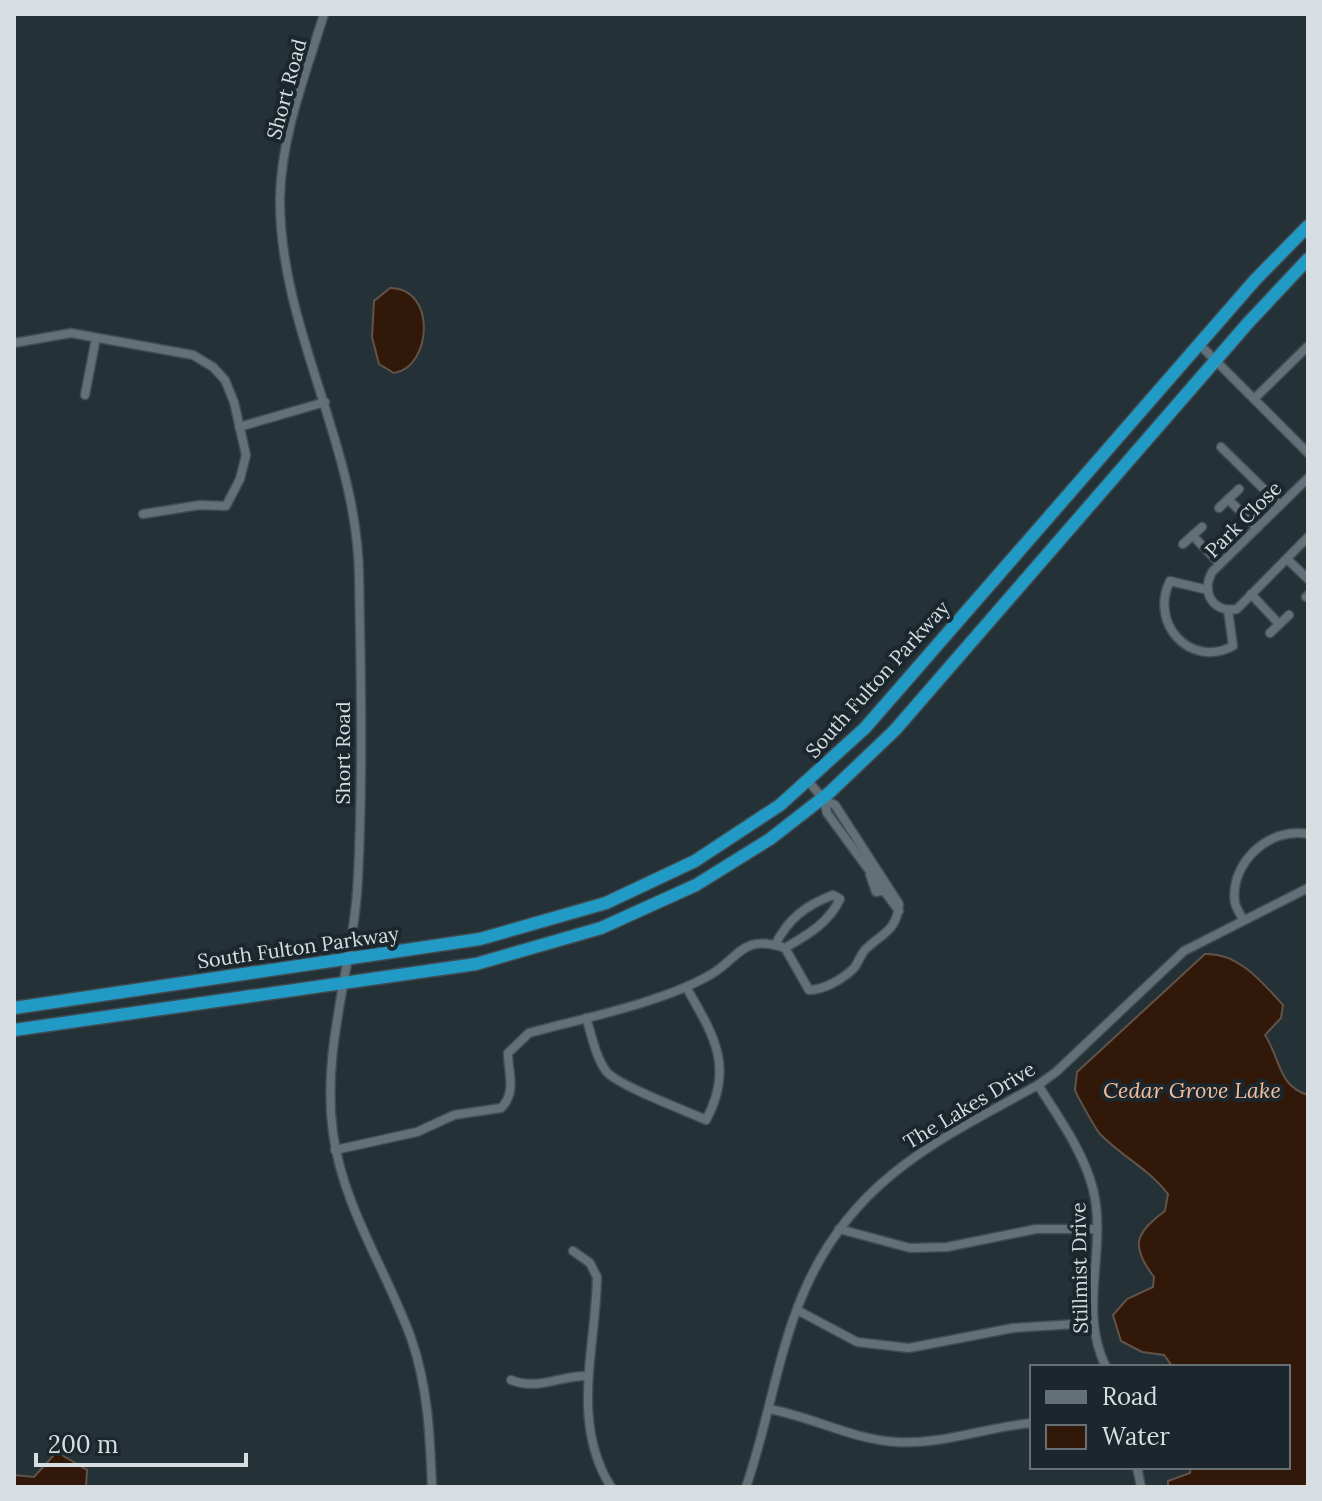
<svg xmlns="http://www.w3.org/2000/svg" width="1322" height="1501" font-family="Lora,serif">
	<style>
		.water { fill: #311808; stroke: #625349; stroke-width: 2 }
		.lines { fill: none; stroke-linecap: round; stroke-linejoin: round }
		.minor-casing { stroke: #414c52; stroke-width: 11 }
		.highway-casing { stroke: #414c52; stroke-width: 15 }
		.minor { stroke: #627077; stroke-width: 8 }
		.highway { stroke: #219bc6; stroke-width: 12 }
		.labels { text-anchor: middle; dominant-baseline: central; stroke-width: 8; stroke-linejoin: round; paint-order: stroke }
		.street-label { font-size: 20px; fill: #d6dee2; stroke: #1b272d }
		.water-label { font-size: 22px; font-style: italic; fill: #f3bd9c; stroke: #1b272d }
	</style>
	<rect width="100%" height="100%" fill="#243137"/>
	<!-- water -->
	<g class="water">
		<path d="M390,288C437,288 432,367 394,373L379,364L372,337L374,301Z"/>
		<path d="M1205,954C1238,952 1263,983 1283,1005L1281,1018L1265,1035C1281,1060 1278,1086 1308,1095V1487H1168V1481L1190,1473L1191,1467H1288V1367H1173L1164,1355L1142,1352L1121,1341L1113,1315L1127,1299L1153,1287L1154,1277C1130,1246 1135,1233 1165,1211L1168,1194C1149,1169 1121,1156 1100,1134C1097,1131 1077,1096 1075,1090L1077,1072Z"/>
		<polygon points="60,1454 87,1470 86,1487 14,1487 14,1475 34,1477 54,1455"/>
	</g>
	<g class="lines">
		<!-- minor casing -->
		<g class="minor-casing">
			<g id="minor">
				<path d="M324,14C306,73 281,136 280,198C279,328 357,444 359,575C361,675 363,778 358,878C354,964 321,1046 333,1133C343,1207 386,1269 411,1338C428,1386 430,1436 432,1487"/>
				<polyline points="14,343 71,333 193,355 213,367 225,380 234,402 246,455 240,479 226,506 200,505 143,514"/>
				<polyline points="1200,345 1308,453"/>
				<polyline points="85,395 96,338"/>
				<polyline points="1254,399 1308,346"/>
				<polyline points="239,427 325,402"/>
				<polyline points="1221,447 1280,505"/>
				<path d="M1308,478L1212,572C1201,593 1213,613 1237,609L1308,537"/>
				<polyline points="1228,499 1257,528"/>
				<polyline points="1219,508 1239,489"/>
				<polyline points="1193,536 1220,564"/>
				<polyline points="1183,544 1202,527"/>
				<polyline points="1287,559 1308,579"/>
				<path d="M1208,590L1170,581C1149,623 1190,669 1233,646L1228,610"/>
				<polyline points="1251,594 1279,624"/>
				<polyline points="1306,597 1308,595"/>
				<polyline points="1270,633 1289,615"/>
				<polyline points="824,800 827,813 899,911"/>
				<polyline points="870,875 876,892 887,890"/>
				<path d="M1243,920C1241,915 1236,908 1235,903C1229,863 1270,826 1308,834"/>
				<path d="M775,945C788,919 806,905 833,895L840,899C828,924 807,935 785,948"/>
				<path d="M586,1018C592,1035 595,1056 606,1071C616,1085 685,1110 706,1120C735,1067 713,1034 686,987"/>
				<path d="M1038,1085C1059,1118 1083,1151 1093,1189C1108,1249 1077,1309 1106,1367"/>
				<path d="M335,1150L417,1132L454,1115L501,1108C517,1092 508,1073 508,1053L529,1033C584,1018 661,1003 710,975C739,959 741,933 785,948L809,990C824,990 843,979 854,968C859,962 861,952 868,947C885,932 897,929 899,904L835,805L824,800L809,782"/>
				<polyline points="839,1229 910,1248 947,1247 1036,1229 1097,1229"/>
				<path d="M573,1251L590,1263L597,1277C596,1348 570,1422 611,1487"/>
				<polyline points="797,1310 857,1342 909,1348 1013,1328 1092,1323"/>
				<path d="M511,1380C538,1391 560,1375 588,1376"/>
				<path d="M769,1409C813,1417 851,1439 896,1442C942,1445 986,1427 1032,1423"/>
				<polyline points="1137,1467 1141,1487"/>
				<path d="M746,1487C768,1424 777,1355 803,1294C851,1180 936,1141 1038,1085L1056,1072L1184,951L1308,888"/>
			</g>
		</g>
		<!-- highway casing -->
		<g class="highway-casing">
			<g id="highway">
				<polyline points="14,1008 480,939 606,903 695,861 780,805 865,728 1255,280 1308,226"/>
				<polyline points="14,1030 476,964 601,928 696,885 770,839 829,793 895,730 1248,323 1308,259"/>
			</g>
		</g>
		<!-- minor -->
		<use href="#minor" class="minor"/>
		<!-- highway -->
		<use href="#highway" class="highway"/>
	</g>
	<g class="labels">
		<!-- street labels -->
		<g class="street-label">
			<text transform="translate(286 89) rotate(-75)">Short Road</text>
			<text transform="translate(1243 519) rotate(-45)">Park Close</text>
			<text transform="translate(877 679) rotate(-48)">South Fulton Parkway</text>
			<text transform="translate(342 753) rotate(-90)">Short Road</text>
			<text transform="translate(298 947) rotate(-8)">South Fulton Parkway</text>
			<text transform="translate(969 1105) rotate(-31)">The Lakes Drive</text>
			<text transform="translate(1079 1268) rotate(-91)">Stillmist Drive</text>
		</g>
		<!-- water labels -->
		<g class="water-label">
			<text x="1192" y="1090">Cedar Grove Lake</text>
		</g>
	</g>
	<!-- border -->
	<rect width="1322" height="1501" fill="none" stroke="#d6dee2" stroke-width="32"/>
	<!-- legend -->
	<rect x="1030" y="1365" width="260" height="104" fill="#1b272d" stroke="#667075" stroke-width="2"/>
	<rect x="1046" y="1391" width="40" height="12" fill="#627077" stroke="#667075" stroke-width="2"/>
	<text x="1102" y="1405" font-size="24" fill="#d6dee2">Road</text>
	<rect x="1046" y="1425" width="40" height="24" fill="#311808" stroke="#667075" stroke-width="2"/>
	<text x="1102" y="1445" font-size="24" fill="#d6dee2">Water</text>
	<!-- scale -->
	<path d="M36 1453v12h210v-12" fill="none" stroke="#d6dee2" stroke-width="4"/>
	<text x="48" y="1453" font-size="24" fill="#d6dee2" stroke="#1b272d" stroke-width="6" paint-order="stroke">200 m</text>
</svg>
